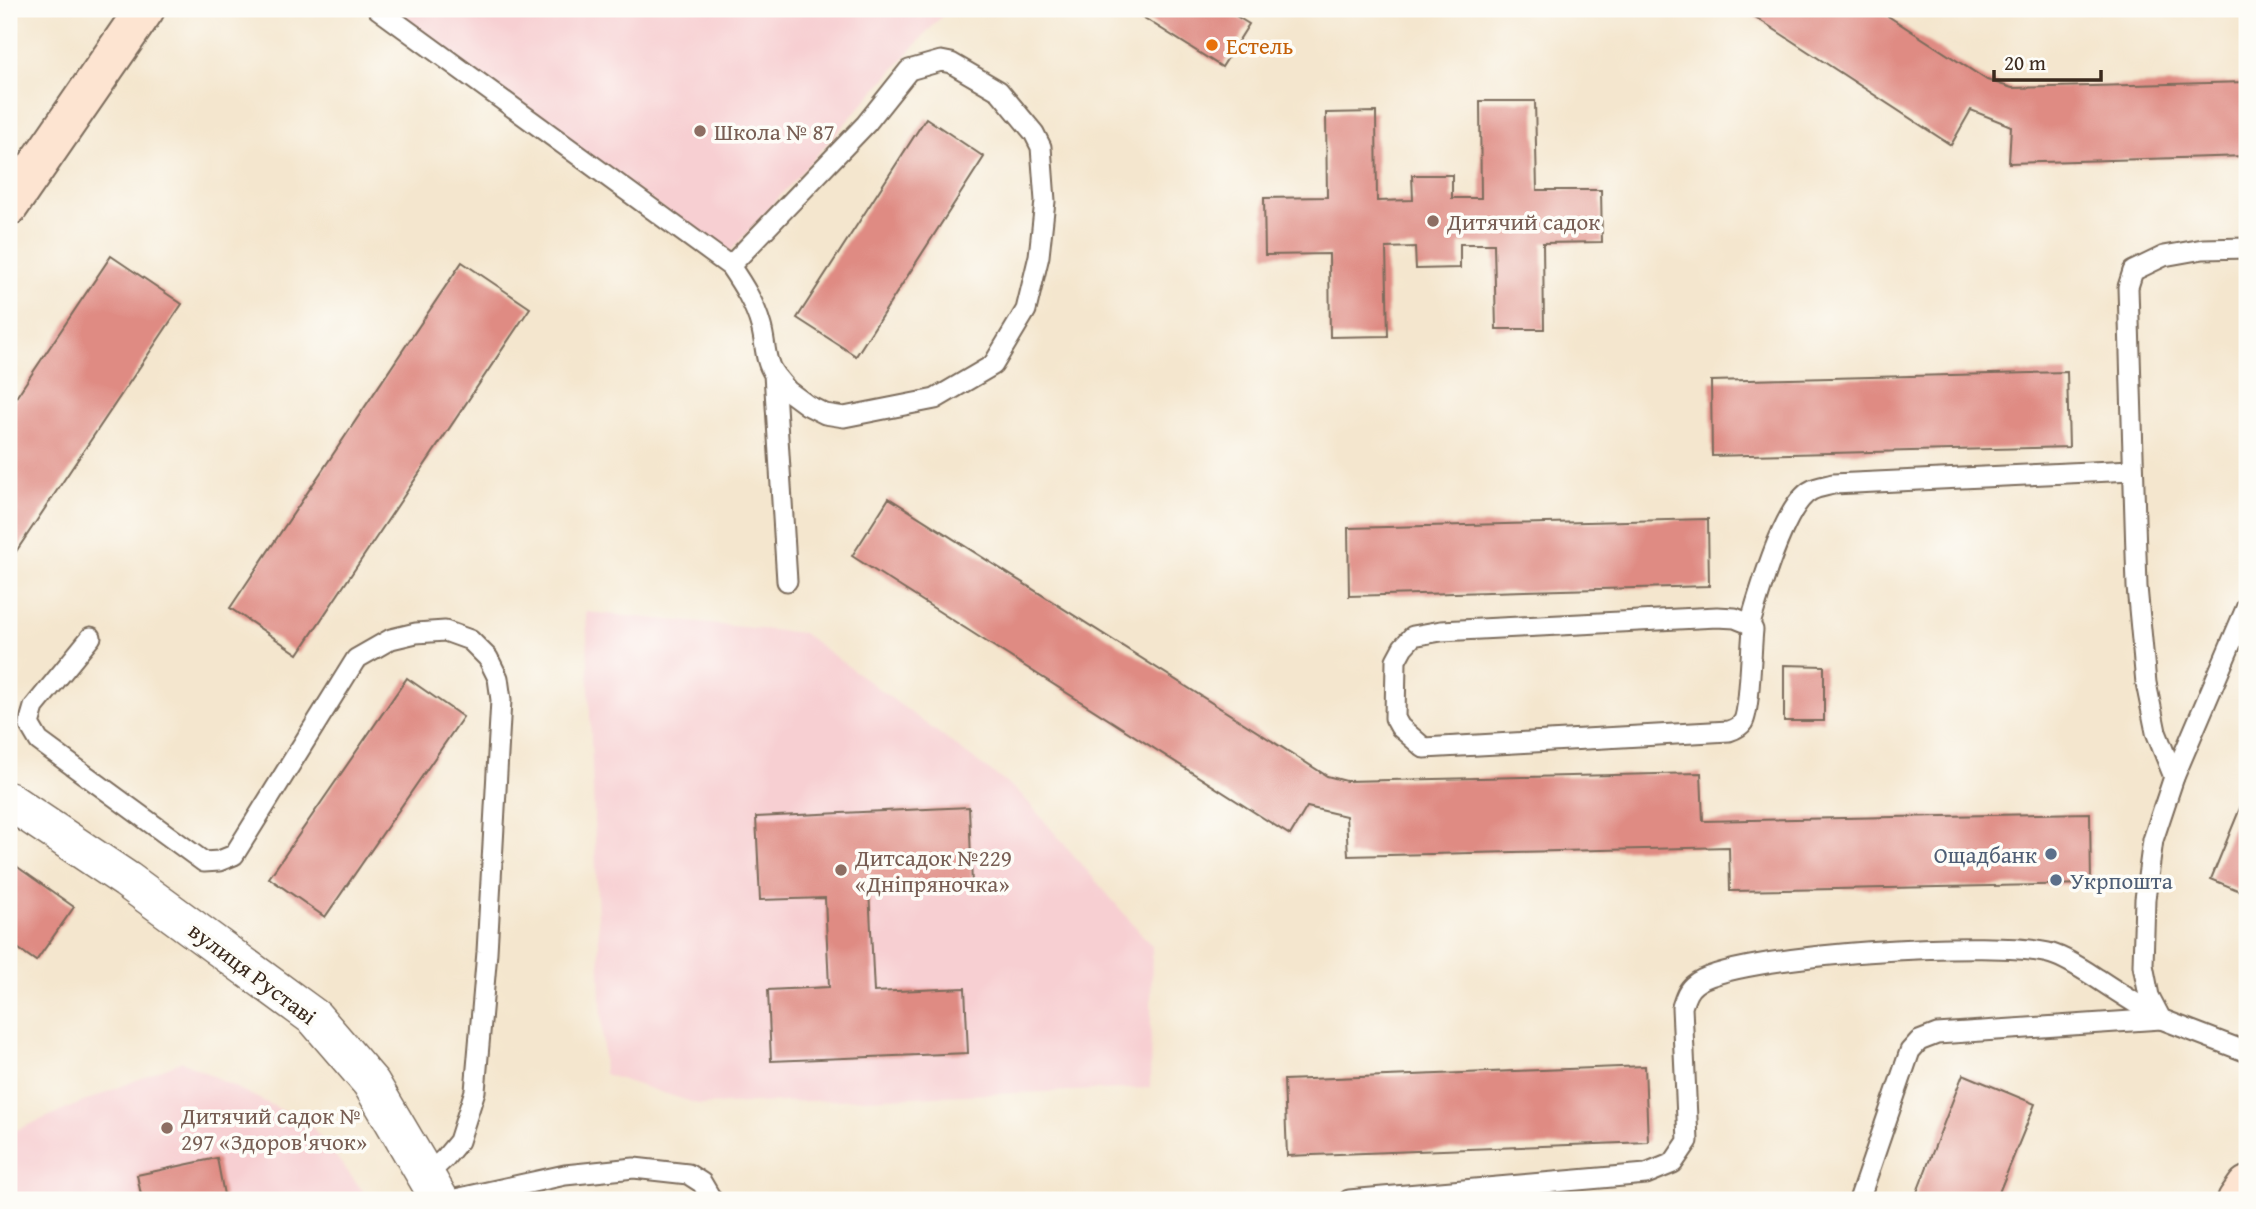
<svg xmlns="http://www.w3.org/2000/svg" width="2256" height="1209" font-family="'Gentium Book Plus',serif">
	<style>
		.built { fill: #f7cfd2 }
		.building { fill: #df8b83 }
		.lines { fill: none; stroke-linecap: round; stroke-linejoin: round }
		.lane-casing { stroke: #7c6c5c; stroke-width: 23 }
		.street-casing { stroke: #7c6c5c; stroke-width: 40 }
		.secondary-casing { stroke: #7c6c5c; stroke-width: 42 }
		.lane { stroke: #fff; stroke-width: 19 }
		.street { stroke: #fff; stroke-width: 37 }
		.secondary { stroke: #fde4d1; stroke-width: 38 }
		.food-dot { fill: #e8710a; stroke: #fdfcf7; stroke-width: 2.5 }
		.education-dot { fill: #8d6e63; stroke: #fdfcf7; stroke-width: 2.5 }
		.service-dot { fill: #5c6f8a; stroke: #fdfcf7; stroke-width: 2.5 }
		.labels { text-anchor: middle; dominant-baseline: central; stroke-width: 7; stroke-linejoin: round; paint-order: stroke }
		.food-label { font-size: 23px; fill: #c56008; stroke: #fdfcf7; text-anchor: start }
		.education-label { font-size: 23px; fill: #785e54; stroke: #fdfcf7; text-anchor: start }
		.service-label { font-size: 23px; fill: #4e5e75; stroke: #fdfcf7; text-anchor: end }
		.street-label { font-size: 23px; fill: #3b2a1e; stroke: #fdfcf7 }
	</style>
	<rect width="100%" height="100%" fill="#fdfcf7"/>
	<filter id="ink" filterUnits="userSpaceOnUse"><feTurbulence type="fractalNoise" baseFrequency=".0143" numOctaves="2"/><feDisplacementMap in="SourceGraphic" scale="14" xChannelSelector="R" yChannelSelector="G"/><feConvolveMatrix kernelMatrix="1 2 1 2 8 2 1 2 1" color-interpolation-filters="sRGB"/></filter>
	<filter id="wash" filterUnits="userSpaceOnUse"><feTurbulence type="fractalNoise" baseFrequency=".00686" numOctaves="4" result="noise"/><feDisplacementMap in="SourceGraphic" scale="28" xChannelSelector="R" yChannelSelector="G"/><feGaussianBlur stdDeviation="1.57" result="paint"/><feColorMatrix in="noise" values="0 0 0 0 0 0 0 0 0 0 0 0 0 0 0 0 0 1.4 0 .05"/><feComposite in="paint" operator="in"/></filter>
	<g filter="url(#wash)">
		<rect width="100%" height="100%" fill="#f4e6ce"/>
		<!-- built -->
		<g class="built">
			<polygon points="378,9 948,9 728,254"/>
			<polygon points="586,612 803,633 1021,794 1152,946 1150,1088 701,1105 604,1074"/>
			<polygon points="182,1061 310,1124 370,1200 9,1200 9,1133"/>
		</g>
		<g id="blocks">
			<!-- building -->
			<g class="building">
				<polygon points="1130,9 1241,9 1236,16 1249,24 1222,67"/>
				<polygon points="1743,9 1877,9 1987,80 2012,88 2247,82 2247,156 2009,163 2011,126 1971,110 1951,145"/>
				<polygon points="1480,101 1535,101 1537,190 1601,190 1602,242 1543,243 1544,329 1496,329 1494,244 1460,244 1460,268 1416,269 1415,247 1386,248 1388,336 1330,337 1329,254 1265,255 1264,198 1327,197 1326,113 1376,112 1377,201 1413,200 1412,175 1452,175 1452,198 1481,198"/>
				<polygon points="926,118 984,157 856,356 797,318"/>
				<polygon points="111,256 182,304 9,562 9,408"/>
				<polygon points="462,262 530,308 298,654 230,608"/>
				<polygon points="2067,372 2069,447 1712,456 1711,381"/>
				<polygon points="889,498 1327,776 1346,781 1701,773 1703,821 2090,813 2091,884 1730,891 1729,847 1348,856 1346,816 1307,807 1290,835 852,556"/>
				<polygon points="1708,519 1709,586 1349,596 1348,528"/>
				<polygon points="1784,665 1824,666 1824,721 1784,721"/>
				<polygon points="407,678 463,717 325,917 269,878"/>
				<polygon points="2247,791 2247,894 2211,879"/>
				<polygon points="969,807 972,885 869,889 874,992 965,988 968,1053 771,1061 768,990 829,987 825,898 760,900 756,817"/>
				<polygon points="9,861 74,907 36,961 9,942"/>
				<polygon points="1645,1066 1648,1142 1287,1156 1284,1080"/>
				<polygon points="1963,1074 2035,1104 1996,1200 1914,1200"/>
				<polygon points="217,1158 225,1200 142,1200 137,1175"/>
			</g>
		</g>
	</g>
	<g filter="url(#ink)">
		<use href="#blocks" fill-opacity="0" stroke="#7c6c5c" stroke-width="2"/>
		<g class="lines">
			<!-- lane casing -->
			<g class="lane-casing">
				<g id="lane">
					<path d="M378,9L730,266C743,285 755,304 761,326C766,343 764,360 774,374L787,581"/>
					<polyline points="730,266 866,124 909,70 941,61 951,63 999,91 1034,133 1041,147 1045,201 1039,256 1026,310 993,365 935,399 844,417 825,414 807,405 788,391 774,374"/>
					<polyline points="2247,606 2174,777 2153,840 2145,899 2143,965 2149,996 2161,1019 2247,1052"/>
					<path d="M1750,624L1735,618L1717,617L1441,631L1413,636L1403,647L1396,660L1395,718L1400,727L1424,748L1729,731C1735,729 1740,727 1743,722C1750,711 1751,646 1753,630L1750,624C1759,595 1784,503 1812,490C1818,487 1826,486 1833,484L2133,470"/>
					<polyline points="91,637 34,707 29,724 39,741 204,862 219,861 234,855 356,659 391,639 416,633 445,631 470,640 488,658 498,678 501,700 487,952 475,1091 459,1141 445,1158 427,1175"/>
					<polyline points="2174,777 2156,732 2146,683 2137,587 2128,287 2133,271 2164,256 2203,249 2247,248"/>
					<polyline points="451,1200 565,1175 634,1168 688,1174 702,1183 712,1200"/>
					<path d="M1349,1200L1646,1174L1673,1163L1688,1141L1682,1007C1685,998 1687,990 1695,984C1731,954 2004,938 2052,954C2068,959 2084,970 2098,979C2119,993 2140,1006 2161,1019"/>
					<polyline points="1859,1200 1910,1051 1919,1041 1937,1034 2161,1019"/>
				</g>
			</g>
			<!-- street casing -->
			<g class="street-casing">
				<polyline id="street" points="9,801 127,880 315,1018 371,1083 440,1200"/>
			</g>
			<!-- secondary casing -->
			<g class="secondary-casing">
				<g id="secondary">
					<polyline points="9,206 145,9"/>
					<polyline points="2237,1200 2247,1186"/>
				</g>
			</g>
			<!-- lane -->
			<use href="#lane" class="lane"/>
			<!-- street -->
			<use href="#street" class="street"/>
			<!-- secondary -->
			<use href="#secondary" class="secondary"/>
		</g>
	</g>
	<!-- markers -->
	<circle class="food-dot" cx="1212" cy="45" r="7"/>
	<g class="education-dot">
		<circle cx="700" cy="131" r="7"/>
		<circle cx="1433" cy="221" r="7"/>
		<circle cx="841" cy="870" r="7"/>
		<circle cx="167" cy="1128" r="7"/>
	</g>
	<g class="service-dot">
		<circle cx="2051" cy="854" r="7"/>
		<circle cx="2056" cy="880" r="7"/>
	</g>
	<g class="labels">
		<!-- food labels -->
		<g class="food-label">
			<text x="1226" y="45">Естель</text>
		</g>
		<!-- education labels -->
		<g class="education-label">
			<text x="714" y="131">Школа № 87</text>
			<text x="1447" y="221">Дитячий садок</text>
			<text x="855" y="857">Дитсадок №229<tspan x="855" dy="26">«Дніпряночка»</tspan></text>
			<text x="181" y="1115">Дитячий садок №<tspan x="181" dy="26">297 «Здоров'ячок»</tspan></text>
		</g>
		<!-- service labels -->
		<g class="service-label">
			<text x="2037" y="854">Ощадбанк</text>
			<text x="2070" y="880" text-anchor="start">Укрпошта</text>
		</g>
		<!-- street labels -->
		<g class="street-label">
			<text transform="translate(253 973) rotate(37)">вулиця Руставі</text>
		</g>
	</g>
	<!-- margin -->
	<rect width="2256" height="1209" fill="none" stroke="#fdfcf7" stroke-width="35"/>
	<!-- scale -->
	<path d="M1994 70v10h107v-10" fill="none" stroke="#3b2a1e" stroke-width="3.5"/>
	<text x="2004" y="70" font-size="21" fill="#3b2a1e" stroke="#fdfcf7" stroke-width="5" paint-order="stroke">20 m</text>
</svg>
